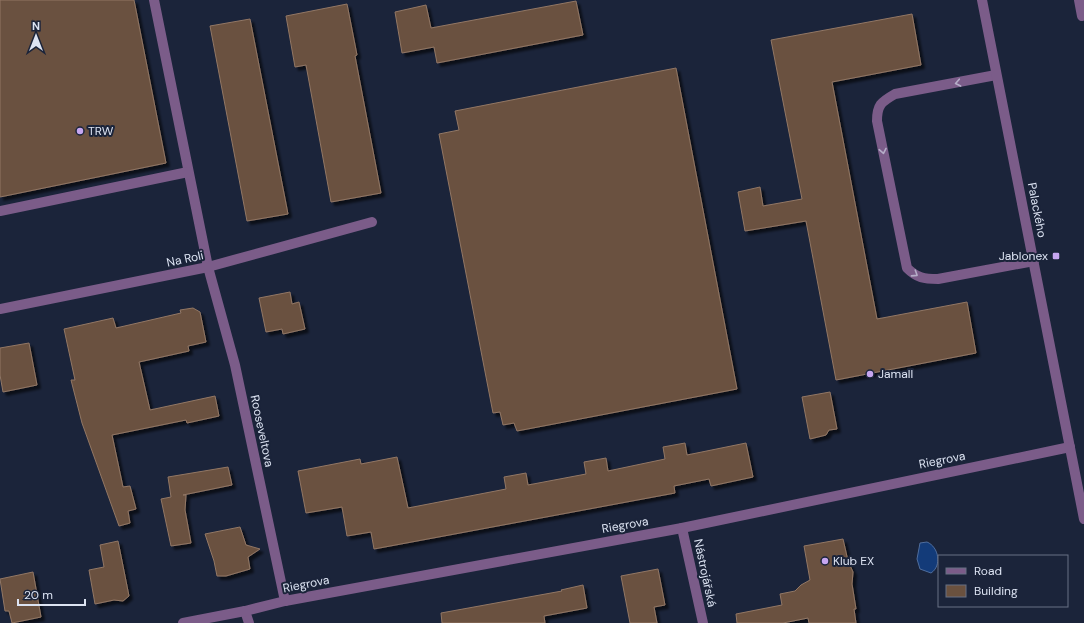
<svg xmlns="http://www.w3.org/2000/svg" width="1084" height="623" font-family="'DM Sans',sans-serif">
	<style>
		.water { fill: #133b79; stroke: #4f6d9d }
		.building { fill: #6a513f; stroke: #927765; filter: url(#shadow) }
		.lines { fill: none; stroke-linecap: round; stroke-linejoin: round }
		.service { stroke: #7b5c89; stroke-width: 10 }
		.minor { stroke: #7b5c89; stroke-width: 10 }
		.tertiary { stroke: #7b5c89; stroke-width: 10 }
		.oneway { stroke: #b5adc8 }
		.poi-dot { fill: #c6a6f0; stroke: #1b243a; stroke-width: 1.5 }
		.labels { text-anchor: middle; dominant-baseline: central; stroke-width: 4; stroke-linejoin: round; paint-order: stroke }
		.poi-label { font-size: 12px; fill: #dce3f2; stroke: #1b243a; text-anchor: start }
		.street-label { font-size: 12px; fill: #dce3f2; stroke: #1b243a }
	</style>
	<defs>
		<filter id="shadow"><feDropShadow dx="3.5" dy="3.5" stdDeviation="1" flood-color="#0009"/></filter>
	</defs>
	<rect width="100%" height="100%" fill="#1b243a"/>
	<!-- water -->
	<path class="water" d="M927,542C939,547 942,566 931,573L920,569L917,559L920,543Z"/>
	<!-- building -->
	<g class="building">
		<polygon points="0,0 134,0 166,163 0,197"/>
		<polygon points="576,1 583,35 437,63 434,47 402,53 395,12 426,5 431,28"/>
		<polygon points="347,4 357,55 355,56 381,193 331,202 306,65 295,67 286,16"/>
		<polygon points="912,14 921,65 832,82 877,319 967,302 976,353 836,380 806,221 745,231 738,192 760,187 763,206 802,199 771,40"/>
		<polygon points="250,19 288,214 247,221 210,26"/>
		<polygon points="676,68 737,389 517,431 514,423 503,425 500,412 493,413 439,134 459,130 455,111"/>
		<polygon points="290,292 292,304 299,302 305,329 283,334 282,329 266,332 259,298"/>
		<polygon points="193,308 200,312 206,342 188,346 189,351 139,362 150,410 215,396 219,416 187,423 186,420 112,435 123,487 130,486 136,509 128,511 130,523 119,526 82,423 71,380 75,380 64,329 113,318 116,328 181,313 180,310"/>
		<polygon points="29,343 37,385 3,392 0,375 0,348"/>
		<polygon points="830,392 837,429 829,430 826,435 810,439 802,397"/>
		<polygon points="685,443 687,455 746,443 753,477 711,486 709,479 674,486 675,493 374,549 371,532 347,536 342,507 306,513 298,471 360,459 361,464 397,457 408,508 506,489 504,477 526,473 528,485 586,474 584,462 606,458 608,471 665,459 663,447"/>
		<polygon points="228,467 232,485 183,495 186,495 185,510 191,543 171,546 161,499 171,497 168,477"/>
		<polygon points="240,527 246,545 260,549 248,557 250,569 226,576 217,576 214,561 205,534"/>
		<polygon points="843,539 848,561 853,572 852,584 856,609 854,609 856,623 809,623 808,618 783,623 737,623 736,614 782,605 780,594 795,591 801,585 810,580 804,546"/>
		<polygon points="118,541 129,596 123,601 114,600 95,604 89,570 104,567 100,545"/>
		<polygon points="658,569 665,605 654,607 657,623 630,623 621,576"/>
		<polygon points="33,572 41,617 12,623 9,611 5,611 0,579"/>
		<polygon points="583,585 587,608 544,616 545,623 442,623 441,613 562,591 561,590"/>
	</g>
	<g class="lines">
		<!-- service -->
		<g class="service">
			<polyline points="154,0 208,267"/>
			<polyline points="0,211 188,172"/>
		</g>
		<!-- minor -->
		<g class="minor">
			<polyline points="1079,0 1082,16"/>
			<path d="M996,75L895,94C881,102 877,105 877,121L907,268C917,278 924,279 938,279L1034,261"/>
			<polyline points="208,267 235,365 285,601"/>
			<polyline points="0,309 208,267 372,222"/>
			<polyline points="682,528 703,623"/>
			<polyline points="245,611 249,623"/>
		</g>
		<!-- tertiary -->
		<g class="tertiary">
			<polyline points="982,0 1084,519"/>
			<polyline points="183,623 245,611 285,601 682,528 1070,447"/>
		</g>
	</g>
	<!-- one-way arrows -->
	<defs><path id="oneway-chevron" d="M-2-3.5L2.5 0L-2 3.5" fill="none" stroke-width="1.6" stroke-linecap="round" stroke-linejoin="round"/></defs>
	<g class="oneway">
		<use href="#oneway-chevron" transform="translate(958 83) rotate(169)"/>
		<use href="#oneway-chevron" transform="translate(883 151) rotate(79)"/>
		<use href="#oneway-chevron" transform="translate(915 274) rotate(33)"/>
	</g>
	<!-- markers -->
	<g class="poi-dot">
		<circle cx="80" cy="131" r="4"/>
		<rect x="1052" y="252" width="8" height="8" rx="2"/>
		<circle cx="870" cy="374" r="4"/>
		<circle cx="825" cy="561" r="4"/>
	</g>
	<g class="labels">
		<!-- poi labels -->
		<g class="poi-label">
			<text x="88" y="131">TRW</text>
			<text x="1048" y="256" text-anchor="end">Jablonex</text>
			<text x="878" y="374">Jamall</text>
			<text x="833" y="561">Klub EX</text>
		</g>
		<!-- street labels -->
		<g class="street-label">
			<text transform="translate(1037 210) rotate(79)">Palackého</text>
			<text transform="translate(185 259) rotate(-12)">Na Roli</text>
			<text transform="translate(262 431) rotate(78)">Rooseveltova</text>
			<text transform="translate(942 460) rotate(-11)">Riegrova</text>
			<text transform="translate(625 525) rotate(-10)">Riegrova</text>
			<text transform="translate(705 573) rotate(78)">Nástrojářská</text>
			<text transform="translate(306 584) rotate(-11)">Riegrova</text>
		</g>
	</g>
	<!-- legend -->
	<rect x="938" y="555" width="130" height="52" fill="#1b243a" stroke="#687084"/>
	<rect x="946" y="568" width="20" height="6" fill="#7b5c89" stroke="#687084"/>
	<text x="974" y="575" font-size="12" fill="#dce3f2">Road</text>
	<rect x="946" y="585" width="20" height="12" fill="#6a513f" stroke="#687084"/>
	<text x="974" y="595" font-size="12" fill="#dce3f2">Building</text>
	<!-- north arrow -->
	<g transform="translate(36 36)" stroke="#1b243a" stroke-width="3" paint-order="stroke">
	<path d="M0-3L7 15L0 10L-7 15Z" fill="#dce3f2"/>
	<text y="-6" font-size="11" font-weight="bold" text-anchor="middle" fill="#dce3f2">N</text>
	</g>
	<!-- scale -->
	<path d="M18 599v6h67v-6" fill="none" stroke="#dce3f2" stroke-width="2"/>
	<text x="24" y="599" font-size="12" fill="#dce3f2" stroke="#1b243a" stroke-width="3" paint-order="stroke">20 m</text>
</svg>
